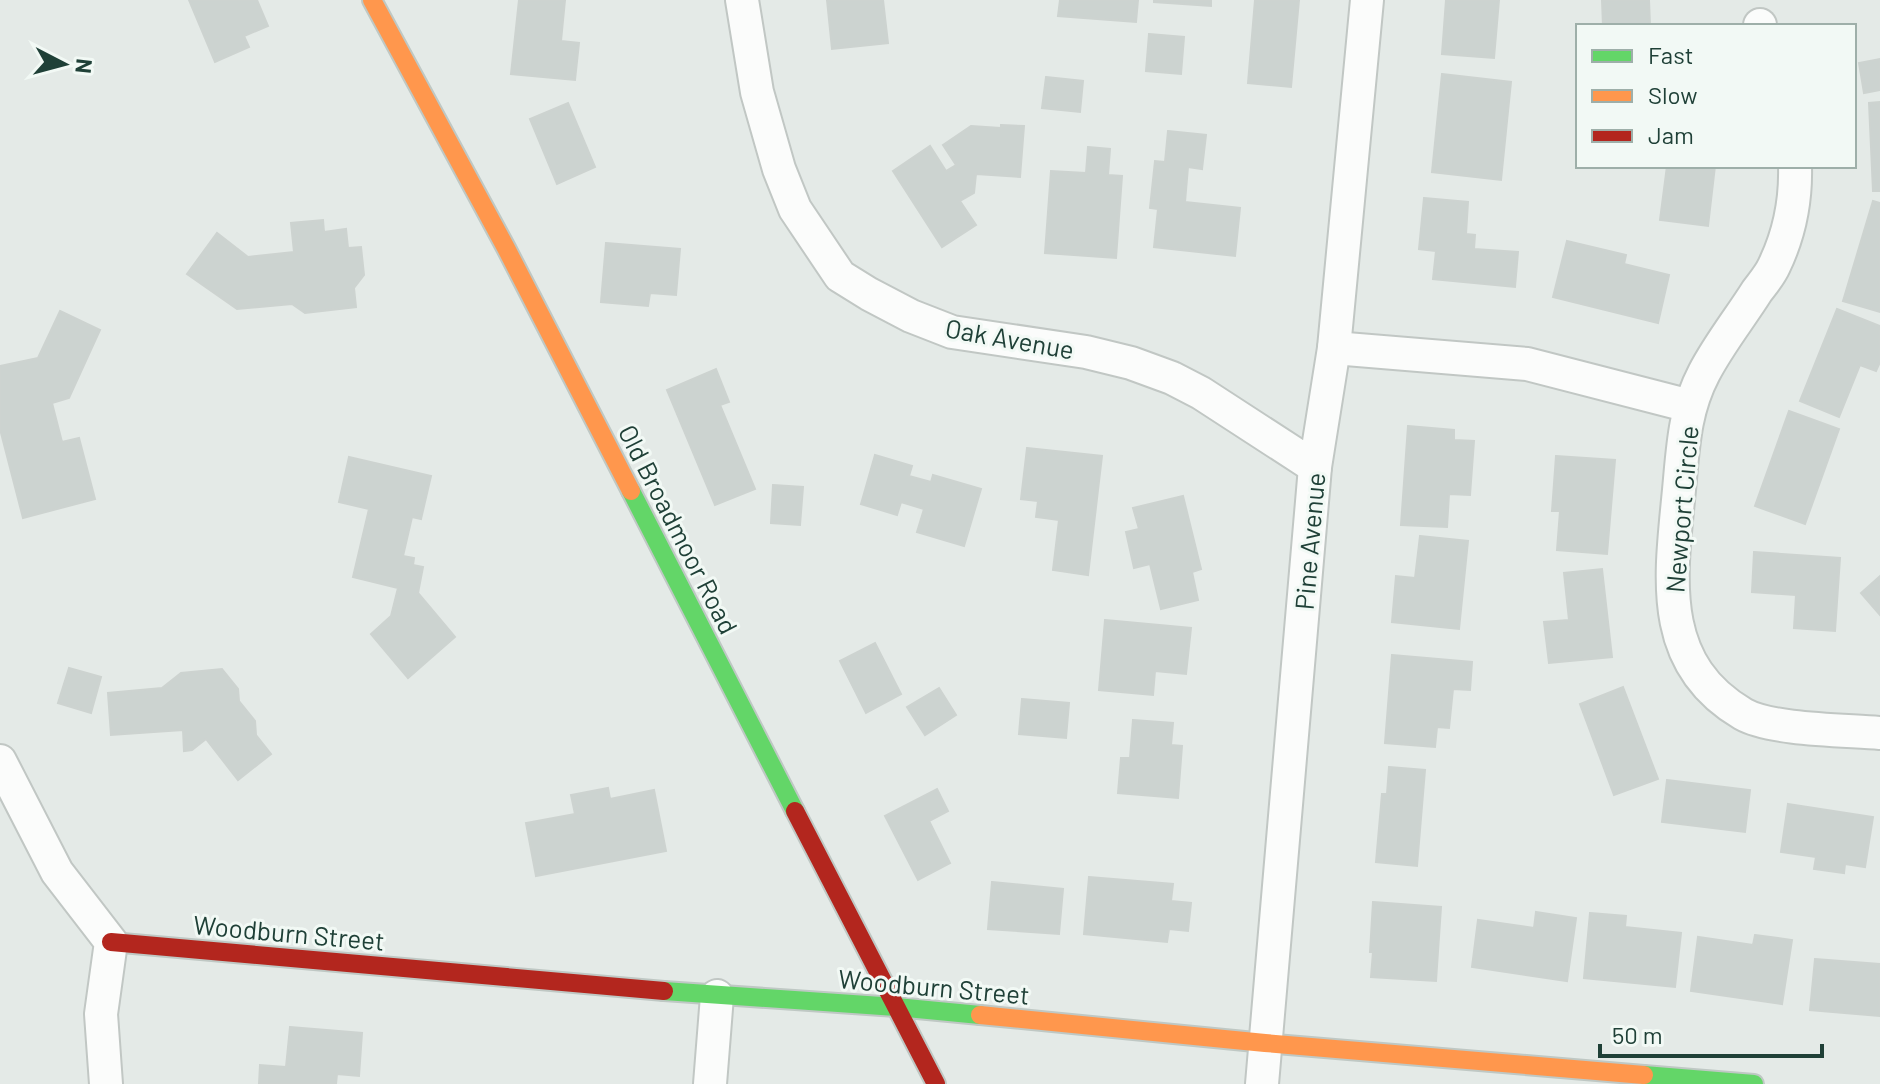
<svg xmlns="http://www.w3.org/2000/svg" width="1880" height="1084" font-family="Barlow,sans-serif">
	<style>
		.building { fill: #ccd3d0; stroke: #cdd3d0; stroke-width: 2 }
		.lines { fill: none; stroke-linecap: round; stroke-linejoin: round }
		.street-casing { stroke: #c1c7c4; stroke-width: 36 }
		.fast-casing { stroke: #bfc8c4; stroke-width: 22 }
		.slow-casing { stroke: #bfc8c4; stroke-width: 22 }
		.jam-casing { stroke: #bfc8c4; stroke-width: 22 }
		.street { stroke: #fbfcfb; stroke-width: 32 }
		.fast { stroke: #63d668; stroke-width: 18 }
		.slow { stroke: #ff974d; stroke-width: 18 }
		.jam { stroke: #b3261e; stroke-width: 18 }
		.labels { text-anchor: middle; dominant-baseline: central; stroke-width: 6; stroke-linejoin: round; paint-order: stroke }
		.street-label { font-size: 26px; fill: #1f4037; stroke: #f2f9f5 }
	</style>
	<rect width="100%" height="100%" fill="#e4eae7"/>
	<!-- building -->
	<g class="building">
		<polygon points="189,0 257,0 268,26 244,36 249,47 215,62"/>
		<polygon points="519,0 565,0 561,41 579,43 575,80 511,74"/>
		<polygon points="827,0 883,0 888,43 832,49"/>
		<polygon points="1060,0 1138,0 1136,22 1058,16"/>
		<polygon points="1154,0 1211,0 1211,6 1154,2"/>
		<polygon points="1255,0 1299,0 1291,87 1248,83"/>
		<polygon points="1446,0 1499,0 1494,58 1442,54"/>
		<polygon points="1602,0 1649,0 1650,26 1603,26"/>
		<polygon points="1149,34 1184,37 1181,74 1146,71"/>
		<polygon points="1880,59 1880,90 1864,93 1859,63"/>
		<polygon points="1442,74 1511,82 1501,180 1432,172"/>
		<polygon points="1046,77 1083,81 1080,112 1042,108"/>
		<polygon points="1880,102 1880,191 1873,191 1869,103"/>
		<polygon points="568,103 595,167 557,184 530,119"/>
		<polygon points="1001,125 1024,126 1020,177 976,174 974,193 960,201 976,225 942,247 893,171 930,146 946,171 956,165 943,145 971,126 1001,128"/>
		<polygon points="1168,131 1206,135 1202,169 1188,167 1185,202 1240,208 1235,256 1154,247 1158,209 1150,208 1155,161 1165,162"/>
		<polygon points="1088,147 1110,149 1108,175 1122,176 1116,258 1045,253 1051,171 1086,173"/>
		<polygon points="1667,166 1715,166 1708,226 1660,220"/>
		<polygon points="1424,198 1468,202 1466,234 1475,235 1474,249 1518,252 1515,287 1433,279 1436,251 1419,249"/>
		<polygon points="1873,201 1880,203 1880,312 1843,301"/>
		<polygon points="323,220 324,232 346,229 348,248 361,247 364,275 354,288 356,307 305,313 292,304 237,309 187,274 217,233 248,257 294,252 291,223"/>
		<polygon points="1567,241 1626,255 1624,264 1669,275 1658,323 1553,297"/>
		<polygon points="606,243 680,249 676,295 650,293 648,306 601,302"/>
		<polygon points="1837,309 1880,326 1880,362 1876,371 1860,365 1839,417 1800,401"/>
		<polygon points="60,311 100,330 69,398 52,403 62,442 79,438 95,499 23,518 0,429 0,366 38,358"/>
		<polygon points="716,369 729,402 720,405 755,489 715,505 667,390"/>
		<polygon points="1789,411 1839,429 1805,524 1755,506"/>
		<polygon points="1408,426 1454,430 1454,440 1474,441 1470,495 1449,494 1447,527 1401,525"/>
		<polygon points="1027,448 1102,456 1088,575 1053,570 1059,520 1036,517 1038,501 1021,499"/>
		<polygon points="875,455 912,466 909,476 931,482 933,475 981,489 964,546 917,532 924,509 901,502 897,515 861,504"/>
		<polygon points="1556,456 1615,460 1607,554 1557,550 1560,511 1552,511"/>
		<polygon points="349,457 431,476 421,519 412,517 403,556 414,558 413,565 423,567 418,593 455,637 408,678 371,634 391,616 398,588 353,577 369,509 339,502"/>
		<polygon points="773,485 803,487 800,525 771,523"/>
		<polygon points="1183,496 1201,569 1192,572 1198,600 1161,609 1150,564 1134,568 1126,532 1139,529 1133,508"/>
		<polygon points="1420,536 1468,541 1459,629 1392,622 1396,576 1415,578"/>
		<polygon points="1754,552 1840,558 1835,631 1794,628 1796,595 1752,592"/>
		<polygon points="1602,569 1612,657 1549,663 1544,622 1569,620 1564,573"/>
		<polygon points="1880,576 1880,615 1861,593"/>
		<polygon points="1105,620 1191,628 1186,674 1155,671 1153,695 1099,690"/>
		<polygon points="875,643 901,694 866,713 840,661"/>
		<polygon points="1392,655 1472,662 1470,690 1453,689 1449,728 1437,727 1435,747 1385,743"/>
		<polygon points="69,668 101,677 91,713 58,703"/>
		<polygon points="222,669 238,689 239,701 255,721 256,735 271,754 238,780 206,739 192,750 184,751 183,730 111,735 108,693 162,688 181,673"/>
		<polygon points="1623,687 1658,779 1614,795 1580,704"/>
		<polygon points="939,688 956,715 925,735 907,707"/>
		<polygon points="1022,699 1069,703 1066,738 1019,734"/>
		<polygon points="1133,720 1173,723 1171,745 1182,746 1178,798 1118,793 1121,758 1130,758"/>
		<polygon points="1389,767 1425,770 1417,866 1376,862 1382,794 1387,794"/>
		<polygon points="1667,780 1750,790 1745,832 1662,822"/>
		<polygon points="608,788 610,799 654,790 666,851 536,876 526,823 575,814 571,795"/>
		<polygon points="937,789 948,811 929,821 950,863 918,880 885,816"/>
		<polygon points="1788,804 1873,817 1865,867 1845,864 1844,873 1814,869 1816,857 1781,852"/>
		<polygon points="1089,877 1173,884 1171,901 1191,903 1188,931 1169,929 1167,942 1084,934"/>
		<polygon points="992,882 1063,889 1059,934 988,929"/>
		<polygon points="1373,902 1441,907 1436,981 1371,977 1373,952 1370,952"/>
		<polygon points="1536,912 1576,918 1567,981 1472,967 1478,920 1534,928"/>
		<polygon points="1590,913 1626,916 1625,927 1681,933 1675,987 1584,978"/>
		<polygon points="1755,935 1792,940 1782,1004 1691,991 1698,937 1753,945"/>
		<polygon points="1815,959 1880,964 1880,1016 1810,1010"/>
		<polygon points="290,1027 362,1033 359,1076 337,1074 336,1084 259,1084 260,1065 286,1067"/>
	</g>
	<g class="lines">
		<!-- street casing -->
		<g class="street-casing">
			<g id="street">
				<polyline points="742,0 757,92 779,169 795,209 840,276 869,294 911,316 952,332 1086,352 1131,363 1172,378 1201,393 1315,467"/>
				<polyline points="1760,25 1760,26"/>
				<path d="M1795,166C1796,201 1789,235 1774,266C1770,275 1763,283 1757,291C1740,318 1719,344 1704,373C1684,411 1683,448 1679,490C1671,575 1656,663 1743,714C1771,730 1845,730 1880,733"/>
				<polyline points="1334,348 1527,364 1690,406"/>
				<polyline points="0,761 57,872 111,942 101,1014 106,1084"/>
				<polyline points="710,1084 717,996"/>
				<polyline points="1262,1084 1315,467 1334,348 1367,0"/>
			</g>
		</g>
		<!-- fast casing -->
		<g class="fast-casing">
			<g id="fast">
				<polyline points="631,491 795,811"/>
				<polyline points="664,991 896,1007 980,1015"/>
				<polyline points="1644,1075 1754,1084"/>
			</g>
		</g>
		<!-- slow casing -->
		<g class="slow-casing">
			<g id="slow">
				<polyline points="372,0 506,248 631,491"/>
				<polyline points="980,1015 1265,1043 1644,1075"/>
			</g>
		</g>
		<!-- jam casing -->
		<g class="jam-casing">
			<g id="jam">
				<polyline points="795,811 936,1084"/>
				<polyline points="111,942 664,991"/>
			</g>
		</g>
		<!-- street -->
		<use href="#street" class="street"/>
		<!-- fast -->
		<use href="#fast" class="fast"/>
		<!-- slow -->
		<use href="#slow" class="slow"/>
		<!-- jam -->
		<use href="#jam" class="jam"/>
	</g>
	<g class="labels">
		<!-- street labels -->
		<g class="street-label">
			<text transform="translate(1010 338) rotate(10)">Oak Avenue</text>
			<text transform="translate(1681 509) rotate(-85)">Newport Circle</text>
			<text transform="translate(679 529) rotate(63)">Old Broadmoor Road</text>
			<text transform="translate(1309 541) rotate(-85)">Pine Avenue</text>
			<text transform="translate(289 932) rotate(5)">Woodburn Street</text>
			<text transform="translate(934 986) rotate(5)">Woodburn Street</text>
		</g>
	</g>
	<!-- legend -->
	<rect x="1576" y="24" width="280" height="144" fill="#f2f9f5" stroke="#9eafa9" stroke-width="2"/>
	<rect x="1592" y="50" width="40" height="12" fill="#63d668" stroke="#9eafa9" stroke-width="2"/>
	<text x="1648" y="64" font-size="24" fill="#1f4037">Fast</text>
	<rect x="1592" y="90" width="40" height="12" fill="#ff974d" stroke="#9eafa9" stroke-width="2"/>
	<text x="1648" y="104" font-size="24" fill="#1f4037">Slow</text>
	<rect x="1592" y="130" width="40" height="12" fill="#b3261e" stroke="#9eafa9" stroke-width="2"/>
	<text x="1648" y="144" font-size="24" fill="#1f4037">Jam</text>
	<!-- north arrow -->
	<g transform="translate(64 64) rotate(96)" stroke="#f2f9f5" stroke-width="6" paint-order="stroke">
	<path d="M0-6L14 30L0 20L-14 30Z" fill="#1f4037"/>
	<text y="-12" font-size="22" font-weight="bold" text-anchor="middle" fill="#1f4037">N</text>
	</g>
	<!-- scale -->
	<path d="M1600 1044v12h222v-12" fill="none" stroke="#1f4037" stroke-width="4"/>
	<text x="1612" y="1044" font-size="24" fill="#1f4037" stroke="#f2f9f5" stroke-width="6" paint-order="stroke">50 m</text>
</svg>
